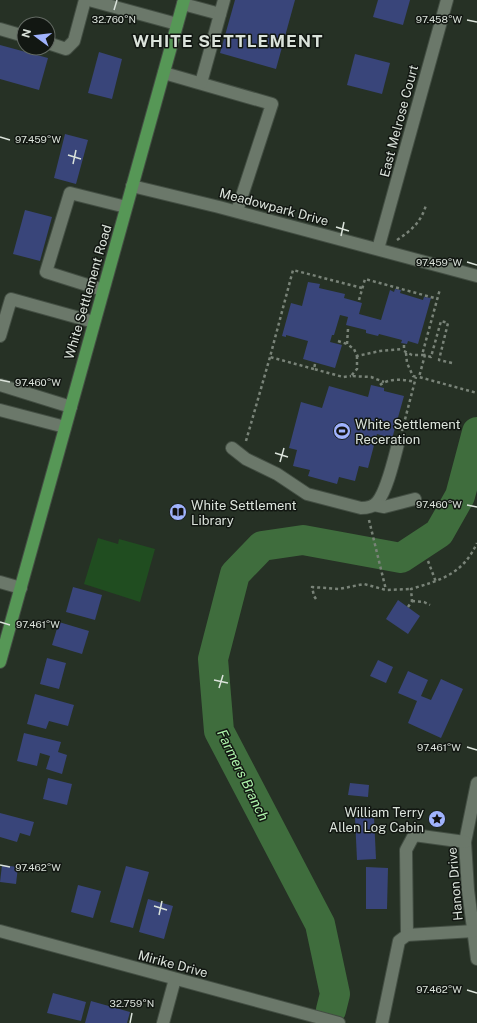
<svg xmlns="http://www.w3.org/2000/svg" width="477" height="1023" font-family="'Public Sans',sans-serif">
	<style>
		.green { fill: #204d20 }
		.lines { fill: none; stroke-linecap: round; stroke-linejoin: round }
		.river { stroke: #3f6d3d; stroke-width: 30 }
		.building { fill: #39457a }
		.minor-casing { stroke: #434e43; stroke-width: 14 }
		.major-casing { stroke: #434e43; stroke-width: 14 }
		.path { stroke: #798378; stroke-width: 2.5; stroke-dasharray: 3 3; stroke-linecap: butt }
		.minor { stroke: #6b786a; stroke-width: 12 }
		.major { stroke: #569756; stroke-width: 12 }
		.ticks { fill: none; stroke: #dbe3db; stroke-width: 1.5 }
		.labels { text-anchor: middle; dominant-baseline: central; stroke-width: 3; stroke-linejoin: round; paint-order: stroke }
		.street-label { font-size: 13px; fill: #dbe3db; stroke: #121712 }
		.poi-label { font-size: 13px; fill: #dbe3db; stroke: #121712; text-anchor: start }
		.water-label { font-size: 14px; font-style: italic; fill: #aef4ab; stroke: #121712 }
		.district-label { font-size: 17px; font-weight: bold; letter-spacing: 1px; fill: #dbe3db; stroke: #121712 }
		.ticks-label { font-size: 10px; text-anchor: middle; fill: #dbe3db; stroke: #121712; stroke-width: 3; stroke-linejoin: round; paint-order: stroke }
	</style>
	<rect width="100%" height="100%" fill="#263125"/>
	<!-- green -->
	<polygon class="green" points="98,538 118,544 119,539 155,549 140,602 84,584"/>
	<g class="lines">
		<!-- river -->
		<polyline class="river" points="331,1010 335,994 320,924 219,731 213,659 235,574 262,546 303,540 401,558 439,533 460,496 477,432"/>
	</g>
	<!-- building -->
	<g class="building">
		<polygon points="235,0 295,0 276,69 220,53"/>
		<polygon points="378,0 410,0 403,25 373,17"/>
		<polygon points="0,45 48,58 39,90 0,79"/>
		<polygon points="99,52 122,59 112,99 88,93"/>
		<polygon points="355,54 390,63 382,94 347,85"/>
		<polygon points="65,134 88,140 76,184 54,178"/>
		<polygon points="25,210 52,217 40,261 13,254"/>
		<polygon points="308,282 320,284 319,288 345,294 344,298 362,303 359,314 381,320 390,290 394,292 395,289 401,290 400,293 423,300 424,297 431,298 418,344 408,341 407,344 401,343 402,340 379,334 378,336 366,333 366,330 346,325 348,317 340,315 334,335 332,335 330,342 342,345 335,368 303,359 308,341 286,335 286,337 282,336 291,303 302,306"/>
		<polygon points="371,385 384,388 384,391 404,396 392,439 377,434 368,468 359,466 355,481 339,477 337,484 308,476 310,470 293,466 297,450 289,448 301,402 322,408 329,386 368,397"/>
		<polygon points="73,587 102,595 95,620 66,612"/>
		<polygon points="398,600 420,616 408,634 386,619"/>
		<polygon points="59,622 89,631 82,654 52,645"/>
		<polygon points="47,658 66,663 59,689 40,684"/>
		<polygon points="378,660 393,667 386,683 370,676"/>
		<polygon points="408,671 428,680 421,696 431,700 441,679 463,689 441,738 408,723 417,701 398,693"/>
		<polygon points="35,694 74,705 68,726 49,721 46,729 27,724"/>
		<polygon points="24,733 61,742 58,752 67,755 62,774 46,769 50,756 40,753 37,766 17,761"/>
		<polygon points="48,778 72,784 67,805 43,799"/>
		<polygon points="350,783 369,785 368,797 348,795"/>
		<polygon points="0,813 34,822 30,836 20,833 17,842 0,837"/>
		<polygon points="374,817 376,859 357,860 355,818"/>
		<polygon points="2,865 18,867 16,884 0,882"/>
		<polygon points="126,866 149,872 133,928 110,922"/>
		<polygon points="366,867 388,868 387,909 366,909"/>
		<polygon points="78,885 101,891 93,918 71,912"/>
		<polygon points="148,899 173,906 164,939 139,932"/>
		<polygon points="53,993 86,1002 81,1021 47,1013"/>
		<polygon points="91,1001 130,1012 127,1023 85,1023"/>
	</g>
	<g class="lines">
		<!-- minor casing -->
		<g class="minor-casing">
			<g id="minor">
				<polyline points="89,0 177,24"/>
				<polyline points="183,4 220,14"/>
				<polyline points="0,29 24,36"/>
				<polyline points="48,43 66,49 74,41 85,0"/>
				<polyline points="164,73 272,104 237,211"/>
				<polyline points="201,83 224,0"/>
				<polyline points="132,186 219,207 477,276"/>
				<polyline points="378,249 447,0"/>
				<polyline points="103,290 46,272 70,193 126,207"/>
				<polyline points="0,336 11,299 94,322"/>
				<polyline points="0,385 71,407"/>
				<polyline points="0,410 65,427"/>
				<path d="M232,448L246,459L277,474L307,494L361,508C368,508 374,507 378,501C387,490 394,459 398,444"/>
				<polyline points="374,505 384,507 415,499"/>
				<polyline points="0,582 21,588"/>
				<polyline points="477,783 465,842 468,890 477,959"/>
				<polyline points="0,931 339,1023"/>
				<polyline points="407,935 406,850 414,835 465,842"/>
				<polyline points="163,1023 175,979"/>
				<polyline points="382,1023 399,941 407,935 474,931"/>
			</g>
		</g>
		<!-- major casing -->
		<g class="major-casing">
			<polyline id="major" points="0,662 184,0"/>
		</g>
		<!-- path -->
		<g class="path">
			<path d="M397,240C412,230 421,222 426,205"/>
			<polyline points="359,300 365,279 438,299"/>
			<polyline points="348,329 347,344 354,349 357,356 380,351 403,349"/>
			<polyline points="338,341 347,344"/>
			<polyline points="404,345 404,351 412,355 422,355"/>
			<polyline points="406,353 407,363 413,376 417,377"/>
			<polyline points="425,355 422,355 440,289"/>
			<polyline points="357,356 357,369 351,376 371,377 384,382"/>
			<polyline points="452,363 439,360 448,323 441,321 431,357 425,355 419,377 477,393"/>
			<polyline points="315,364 314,369 343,377 351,376"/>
			<polyline points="314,369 270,357 293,270 362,288"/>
			<path d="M380,385C389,378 404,379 415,382"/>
			<polyline points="402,431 416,377"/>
			<polyline points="246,441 270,357"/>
			<polyline points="369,520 386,590"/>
			<polyline points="428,561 436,582"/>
			<polyline points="316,599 314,596 312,587 339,589 364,584 386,590 411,589"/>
			<polyline points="412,601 424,602 430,605"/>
			<path d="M408,607L412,601L411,589C441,580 463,574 477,543"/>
		</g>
		<!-- minor -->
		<use href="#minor" class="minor"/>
		<!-- major -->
		<use href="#major" class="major"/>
	</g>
	<!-- ticks -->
	<path class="ticks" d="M114,10L117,0M467,20L477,22M0,137L10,140M68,155L81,159M73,164L76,150M336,227L349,231M341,236L344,222M467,262L477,265M0,380L10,382M275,453L288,457M280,462L284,448M467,505L477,507M0,622L10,625M214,680L228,683M219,688L223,675M467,747L477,750M0,865L10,867M154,906L167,910M159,915L162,901M467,990L477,993M130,1023L132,1013"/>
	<!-- icons -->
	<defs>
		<g id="stadium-disc" transform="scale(0.9)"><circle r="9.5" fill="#a0b3fd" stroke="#121712"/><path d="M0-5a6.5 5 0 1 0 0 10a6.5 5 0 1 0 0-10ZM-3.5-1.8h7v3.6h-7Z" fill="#111"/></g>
		<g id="library-disc" transform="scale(0.9)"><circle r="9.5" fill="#a0b3fd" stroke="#121712"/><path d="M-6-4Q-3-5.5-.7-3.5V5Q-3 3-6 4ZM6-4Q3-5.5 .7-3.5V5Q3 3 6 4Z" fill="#111"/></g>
		<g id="sight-disc" transform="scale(0.9)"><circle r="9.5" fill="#a0b3fd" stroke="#121712"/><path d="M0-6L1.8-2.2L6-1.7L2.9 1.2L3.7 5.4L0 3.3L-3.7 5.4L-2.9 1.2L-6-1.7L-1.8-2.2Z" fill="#111"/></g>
	</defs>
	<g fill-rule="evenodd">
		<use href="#stadium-disc" x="342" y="431"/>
		<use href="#library-disc" x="178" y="512"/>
		<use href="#sight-disc" x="437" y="819"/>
	</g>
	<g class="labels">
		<!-- street labels -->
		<g class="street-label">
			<text transform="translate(399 121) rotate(-75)">East Melrose Court</text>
			<text transform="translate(274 207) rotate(15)">Meadowpark Drive</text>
			<text transform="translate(88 292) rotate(-74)">White Settlement Road</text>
			<text transform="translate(455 884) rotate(-95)">Hanon Drive</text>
			<text transform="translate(173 964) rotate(15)">Mirike Drive</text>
		</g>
		<!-- poi labels -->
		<g class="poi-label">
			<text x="355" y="424">White Settlement<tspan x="355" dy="15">Receration</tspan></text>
			<text x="191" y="505">White Settlement<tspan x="191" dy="15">Library</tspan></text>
			<text x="424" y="812" text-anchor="end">William Terry<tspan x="424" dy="15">Allen Log Cabin</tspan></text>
		</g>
		<!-- water labels -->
		<g class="water-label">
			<text transform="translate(243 775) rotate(64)">Farmers Branch</text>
		</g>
		<!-- district labels -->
		<g class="district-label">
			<text x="228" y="41">WHITE SETTLEMENT</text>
		</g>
	</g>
	<g class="ticks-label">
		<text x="114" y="23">32.760°N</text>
		<text x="439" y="23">97.458°W</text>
		<text x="38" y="143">97.459°W</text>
		<text x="439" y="266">97.459°W</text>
		<text x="38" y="386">97.460°W</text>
		<text x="439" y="508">97.460°W</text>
		<text x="38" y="628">97.461°W</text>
		<text x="439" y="751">97.461°W</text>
		<text x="38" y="871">97.462°W</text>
		<text x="439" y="993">97.462°W</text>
		<text x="132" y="1007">32.759°N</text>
	</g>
	<!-- north arrow -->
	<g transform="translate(36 36) rotate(285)"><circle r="19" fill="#121712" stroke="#626962"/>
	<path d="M0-3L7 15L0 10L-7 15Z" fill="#a0b3fd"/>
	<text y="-6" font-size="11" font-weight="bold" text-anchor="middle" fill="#dbe3db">N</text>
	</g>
</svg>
